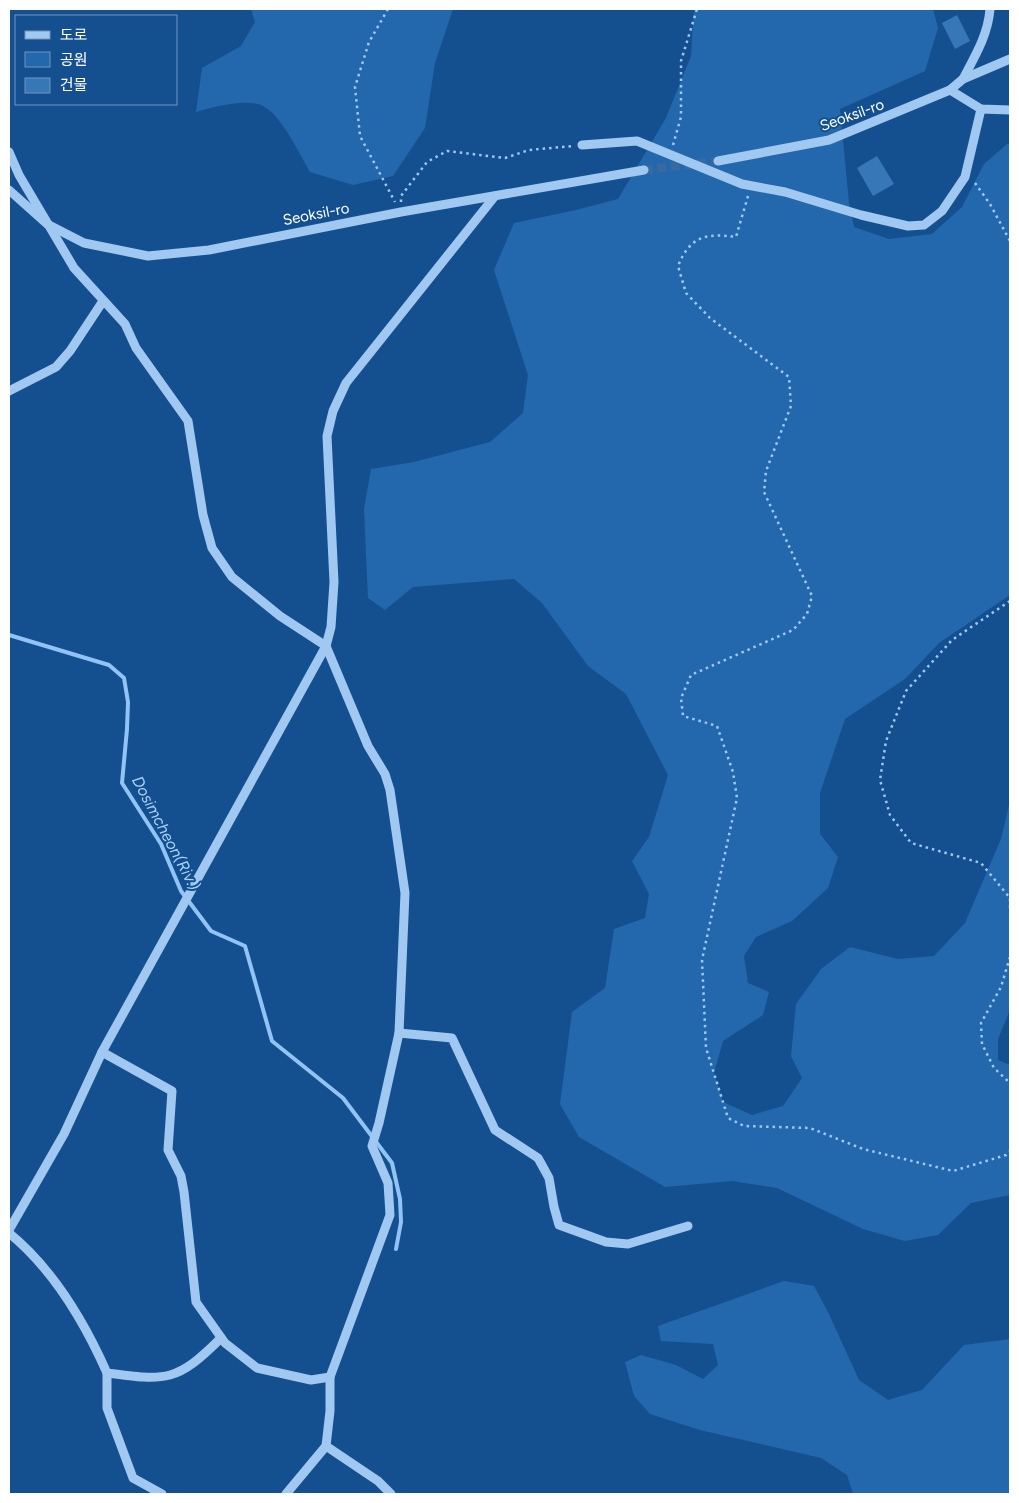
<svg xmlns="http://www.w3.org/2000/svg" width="1019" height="1503" font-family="Figtree,'Noto Sans KR',sans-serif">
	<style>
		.green { fill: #2368ad }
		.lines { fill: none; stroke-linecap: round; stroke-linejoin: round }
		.stream { stroke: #91c4f4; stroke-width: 4 }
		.building { fill: #3877b7 }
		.minor-tunnel { stroke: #376aa1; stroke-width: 9; stroke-dasharray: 9 4.5; stroke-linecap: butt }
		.path { stroke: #a0c8f1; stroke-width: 2.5; stroke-dasharray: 2.5 4; stroke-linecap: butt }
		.minor { stroke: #a0c8f1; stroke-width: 9 }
		.labels { text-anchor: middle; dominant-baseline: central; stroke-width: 4; stroke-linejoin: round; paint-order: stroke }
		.street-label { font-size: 15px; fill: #fff; stroke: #145090 }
		.water-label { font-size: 16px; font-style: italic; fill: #abd2f8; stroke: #145090 }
	</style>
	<rect width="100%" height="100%" fill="#145090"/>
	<!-- green -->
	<g class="green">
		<path d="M251,9H453L435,63L425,128L393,176L353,185L310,172C300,155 280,112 261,105C244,99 213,107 196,112L202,68L241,46L255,22Z"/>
		<polygon points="694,9 933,9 938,28 925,71 840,109 849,203 854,227 889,239 932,234 962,207 984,164 1007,144 1010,144 1010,595 939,643 905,679 845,719 820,793 820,834 838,857 828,888 792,921 756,937 744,956 748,983 769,992 763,1015 723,1041 714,1073 723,1102 752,1115 783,1106 802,1078 791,1056 796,1004 821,969 850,947 898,959 934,956 965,923 1001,839 1010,801 1010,1010 998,1039 998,1060 1010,1065 1010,1195 971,1203 938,1235 905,1241 863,1229 777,1188 732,1181 665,1187 579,1137 560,1104 572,1012 605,988 614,929 645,918 649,894 632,861 649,837 668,775 626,694 588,666 542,603 514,579 413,587 385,610 368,598 364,509 371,469 414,462 490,442 523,413 528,375 494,270 514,223 576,210 618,199 666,118 691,56"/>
		<polygon points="784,1281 814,1286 829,1314 859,1380 888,1400 922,1390 964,1345 1010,1339 1010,1494 853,1494 847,1475 821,1458 700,1430 650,1414 634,1396 625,1362 641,1355 676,1365 703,1379 718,1365 713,1344 661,1341 658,1326"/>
	</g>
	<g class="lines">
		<!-- stream -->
		<polyline class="stream" points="9,635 109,665 124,678 128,702 127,729 122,783 161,844 181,891 211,931 245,946 272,1041 343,1098 392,1163 400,1199 401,1222 396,1249"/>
	</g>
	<!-- building -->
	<g class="building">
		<polygon points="957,15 970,41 955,49 942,23"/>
		<polygon points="877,156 894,184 873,196 857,168"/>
	</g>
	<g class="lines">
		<!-- minor-tunnel -->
		<polyline class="minor-tunnel" points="644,170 718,161"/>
		<!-- path -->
		<g class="path">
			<polyline points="388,9 369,42 355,87 360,136 395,202"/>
			<polyline points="673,145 681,117 681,61 697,9"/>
			<polyline points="975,183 990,204 1010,241"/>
			<path d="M748,196L736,237C706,233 690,236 678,266L686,293L710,318L789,377L791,406L766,471L764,492L812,596L807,614L793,630L691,675L681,698L683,716L717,726L733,772L737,798L702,960L706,1048L728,1118L744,1126L810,1128L863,1149L953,1171L1006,1155L1010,1151"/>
			<polyline points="401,202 401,196 427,162 447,151 505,158 529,150 573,146"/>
			<polyline points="1010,601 952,640 906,691 886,741 880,780 890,815 911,843 981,863 1010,898 1010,908"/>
			<polyline points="1010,957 1001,987 981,1023 982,1044 994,1068 1010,1083"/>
		</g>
		<!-- minor -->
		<g class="minor">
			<path d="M963,79C975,56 988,35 990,9"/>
			<polyline points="950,90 981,109 1010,110"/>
			<polyline points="582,145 637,141 742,184 785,192 861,215 908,226 924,225 942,211 965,177 981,109"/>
			<polyline points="9,152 19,175 74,268 125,324 136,348 188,421 203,515 212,548 232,577 280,616 326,646 368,746 385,774 390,790 405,893 399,1033 379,1123 372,1146 388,1183 390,1215 330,1377 311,1380 257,1368 225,1343 196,1302 184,1192 181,1176 168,1150 172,1091 102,1052"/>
			<polyline points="718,161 829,140 950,90 963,79 1010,59"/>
			<polyline points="9,190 47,224 84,243 148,256 209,250 401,212 644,170"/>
			<polyline points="9,391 56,367 70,351 103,301"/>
			<polyline points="399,1033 452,1038 495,1130 538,1158 549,1178 554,1207 559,1225 606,1242 628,1244 688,1226"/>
			<polyline points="9,1230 64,1134 102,1052 326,646 331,627 334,582 327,436 333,411 346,383 495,196"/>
			<path d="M9,1233C53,1269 84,1321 107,1373C167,1381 177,1382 221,1338"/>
			<polyline points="107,1373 107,1408 133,1478 162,1494"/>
			<polyline points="326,1446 378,1481 391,1494"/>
			<polyline points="286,1494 326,1446 330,1411 330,1377"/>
		</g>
	</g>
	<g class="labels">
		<!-- street labels -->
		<g class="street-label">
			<text transform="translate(852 115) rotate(-20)">Seoksil-ro</text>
			<text transform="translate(316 214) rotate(-11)">Seoksil-ro</text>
		</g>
		<!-- water labels -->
		<g class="water-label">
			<text transform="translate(166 833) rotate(62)">Dosimcheon(Riv.)</text>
		</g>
	</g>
	<!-- border -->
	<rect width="1019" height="1503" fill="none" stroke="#ffffff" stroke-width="20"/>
	<!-- legend -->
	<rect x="15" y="15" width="162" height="90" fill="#145090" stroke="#7296bc"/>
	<rect x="25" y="31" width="25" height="8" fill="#a0c8f1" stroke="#7296bc"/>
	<text x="60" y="40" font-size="15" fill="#ffffff">도로</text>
	<rect x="25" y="52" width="25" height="15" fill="#2368ad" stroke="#7296bc"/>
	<text x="60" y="65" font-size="15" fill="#ffffff">공원</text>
	<rect x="25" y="78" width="25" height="15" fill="#3877b7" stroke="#7296bc"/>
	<text x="60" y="90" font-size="15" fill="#ffffff">건물</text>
</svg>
